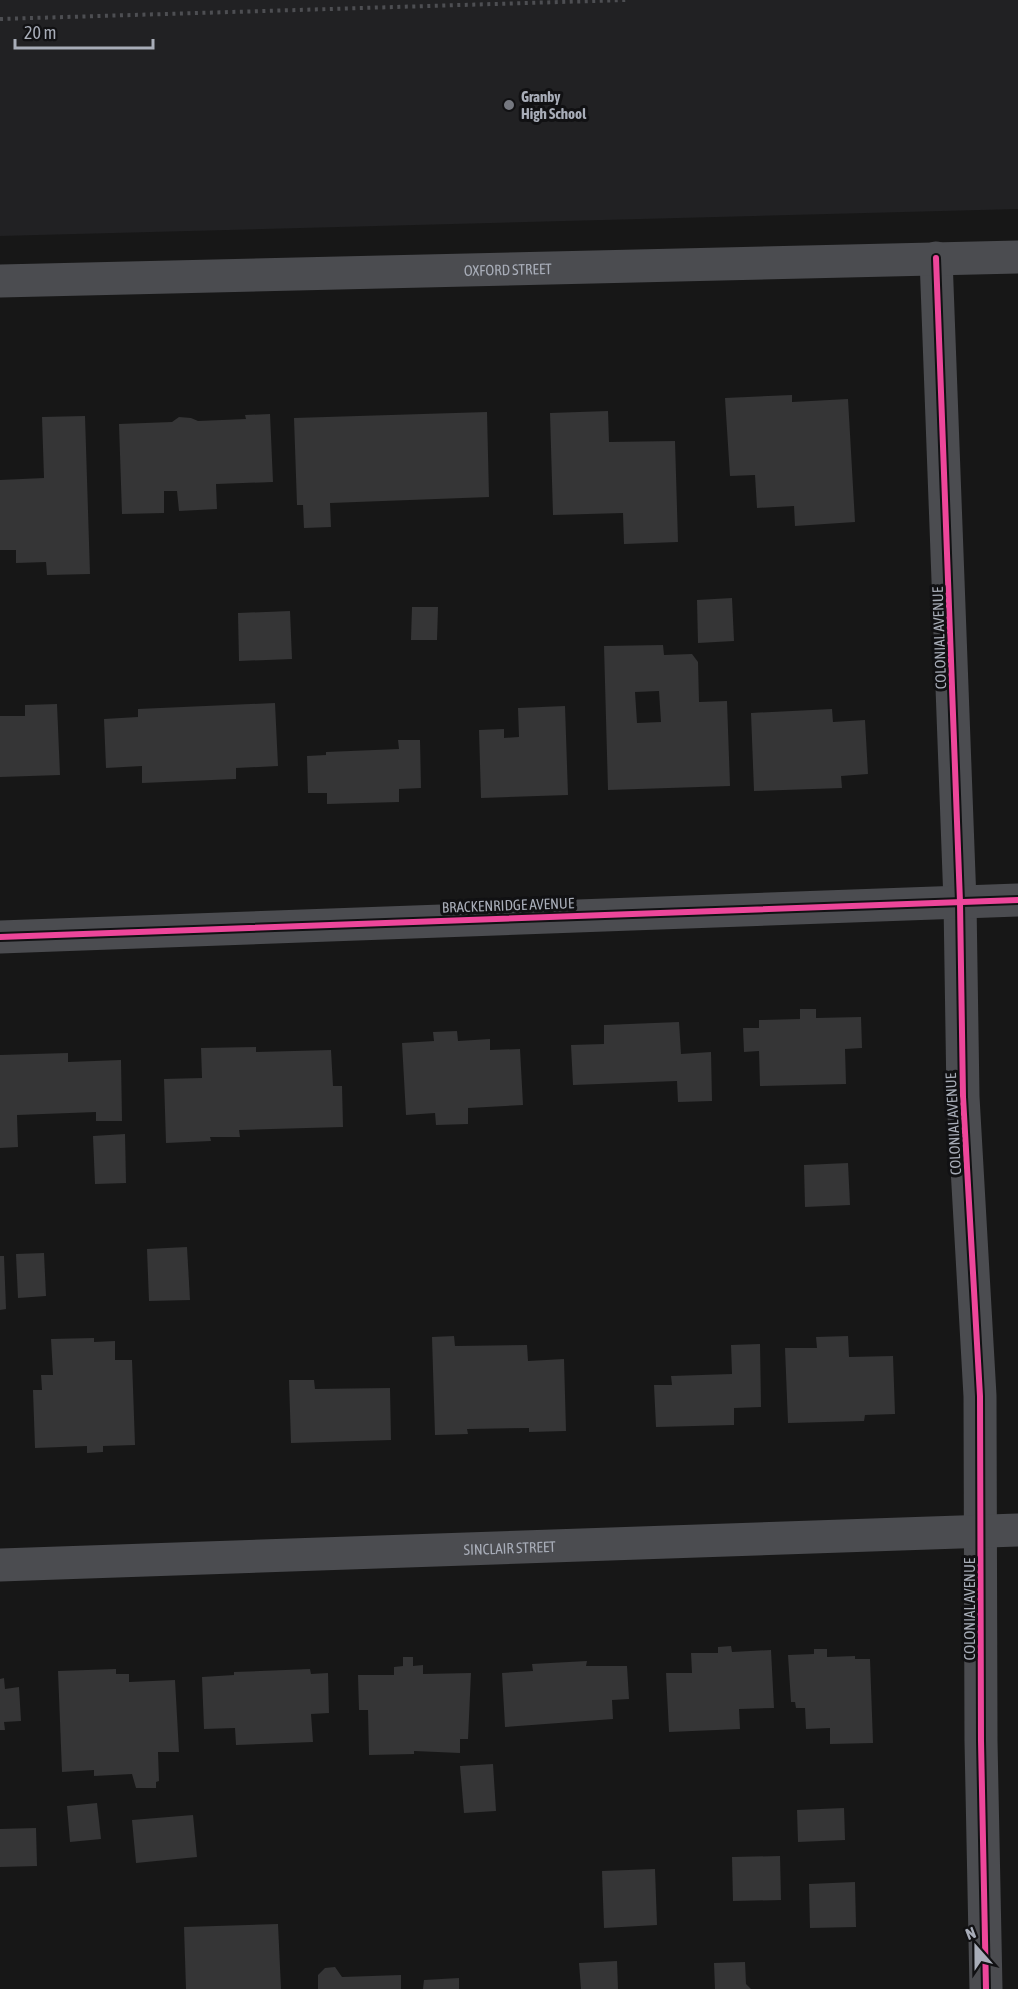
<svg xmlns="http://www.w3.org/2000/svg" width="1018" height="1989" font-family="'Asap Condensed',sans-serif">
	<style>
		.built { fill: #212123 }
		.building { fill: #353536; fill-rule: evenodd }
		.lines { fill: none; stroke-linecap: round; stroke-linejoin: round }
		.path { stroke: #4d4e52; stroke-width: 4; stroke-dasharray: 3 4.5; stroke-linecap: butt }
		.minor { stroke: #4b4c50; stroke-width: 33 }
		.cycleway-casing { stroke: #111113; stroke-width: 10 }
		.cycleway { stroke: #ed469a; stroke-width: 6 }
		.poi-dot { fill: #757880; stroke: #111113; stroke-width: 2 }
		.labels { text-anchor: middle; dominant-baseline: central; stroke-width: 6; stroke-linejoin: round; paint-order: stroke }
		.poi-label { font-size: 15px; font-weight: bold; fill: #a8adb8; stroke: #111113; text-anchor: start }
		.street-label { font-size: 15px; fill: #a8adb8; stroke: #111113 }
	</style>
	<rect width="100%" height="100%" fill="#171717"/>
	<!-- built -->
	<polygon class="built" points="0,0 1018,0 1018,209 0,236"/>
	<!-- building -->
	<g class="building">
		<polygon points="792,395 792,402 848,399 855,522 795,526 794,506 757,508 755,475 730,476 725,398"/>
		<polygon points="608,411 609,442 675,441 678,542 624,544 623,513 553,515 550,413"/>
		<polygon points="487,412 489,497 330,503 331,527 304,528 303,505 297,505 294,418"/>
		<polygon points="270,414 273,482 216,484 217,509 179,511 177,491 164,491 164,513 122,514 119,424 172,422 179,417 191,418 198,421 246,419 245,415"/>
		<polygon points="85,416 90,574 47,575 46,562 16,563 16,550 0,550 0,480 44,478 42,417"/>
		<polygon points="732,598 734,641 698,643 697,600"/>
		<polygon points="412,607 438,607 437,640 411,640"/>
		<polygon points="290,611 292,659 239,661 238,613"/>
		<path d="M663,645L664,655L692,654L698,662L699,702L727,701L730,786L608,790L604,646ZM659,691L661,722L637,723L635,692Z"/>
		<polygon points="275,703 278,766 236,768 236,779 142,783 142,766 106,768 104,719 138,717 138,709"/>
		<polygon points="57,704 60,775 0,777 0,716 25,716 25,705"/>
		<polygon points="565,706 568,795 481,798 479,730 504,729 504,738 519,737 518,708"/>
		<polygon points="832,709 833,722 865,720 868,774 841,776 842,788 754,791 751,713"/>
		<polygon points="398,740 420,740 421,788 399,789 399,802 327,804 327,793 308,793 307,756 326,755 326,752 399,749"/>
		<polygon points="800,1009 816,1009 816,1018 861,1017 862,1048 845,1049 846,1084 760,1086 759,1051 744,1052 743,1028 759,1028 759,1020 800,1019"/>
		<polygon points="679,1022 681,1054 711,1052 712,1101 678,1102 677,1081 573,1085 571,1045 604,1044 604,1025"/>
		<polygon points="457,1031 458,1041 490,1039 490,1050 520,1049 523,1105 468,1108 468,1124 436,1125 435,1113 406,1115 402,1043 434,1041 433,1032"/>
		<polygon points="256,1047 256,1052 331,1050 333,1086 342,1086 343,1127 239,1130 240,1137 210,1137 211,1141 166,1143 164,1079 202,1078 201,1048"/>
		<polygon points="68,1053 68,1062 121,1060 122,1121 96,1121 96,1112 17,1115 18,1147 0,1148 0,1055"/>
		<polygon points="125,1134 126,1183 95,1184 93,1136"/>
		<polygon points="848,1163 850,1205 805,1207 804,1165"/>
		<polygon points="187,1247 190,1300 149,1301 147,1249"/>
		<polygon points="44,1253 46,1296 18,1298 16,1254"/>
		<polygon points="0,1256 4,1256 6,1309 0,1310"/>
		<polygon points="454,1336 455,1346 527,1345 528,1361 564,1359 566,1431 529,1432 529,1428 467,1429 468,1434 435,1435 432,1337"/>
		<polygon points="848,1336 849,1357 893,1356 895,1414 865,1415 864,1421 788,1423 785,1348 817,1348 816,1337"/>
		<polygon points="94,1338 94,1342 115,1341 115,1360 132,1360 135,1445 103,1446 103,1452 87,1453 87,1446 35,1448 33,1390 42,1390 41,1375 53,1375 51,1339"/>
		<polygon points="760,1344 761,1407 734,1408 734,1425 656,1427 654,1385 672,1385 671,1376 732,1374 731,1345"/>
		<polygon points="289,1380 314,1380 315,1389 390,1388 391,1440 291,1443"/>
		<polygon points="731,1646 732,1652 771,1650 774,1708 739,1709 740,1729 669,1732 666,1673 692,1673 691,1653 718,1653 718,1647"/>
		<polygon points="814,1649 827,1649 827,1657 855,1656 855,1659 870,1659 873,1743 830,1744 830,1728 806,1729 805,1708 796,1708 795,1702 791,1702 788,1655 814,1654"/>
		<polygon points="403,1657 413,1657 413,1666 423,1665 423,1674 471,1673 468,1739 460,1739 460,1753 414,1751 414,1754 369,1755 368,1710 359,1710 358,1675 394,1675 394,1667 403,1666"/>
		<polygon points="587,1661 586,1666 627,1666 629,1699 612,1700 613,1719 505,1727 502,1673 533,1671 532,1664"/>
		<polygon points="116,1669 116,1674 129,1674 129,1682 175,1680 179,1752 158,1752 159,1781 156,1782 156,1788 136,1788 132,1774 94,1776 94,1770 62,1772 58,1671"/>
		<polygon points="310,1669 311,1674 328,1673 329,1713 311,1714 313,1742 236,1745 235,1728 204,1729 202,1677 234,1675 234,1672"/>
		<polygon points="4,1678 5,1689 19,1687 21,1721 4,1722 5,1730 0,1730 0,1679"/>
		<polygon points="493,1764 496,1811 464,1813 460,1766"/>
		<polygon points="97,1803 101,1839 70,1842 67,1806"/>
		<polygon points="844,1808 845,1840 798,1842 797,1810"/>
		<polygon points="193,1815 197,1857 136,1863 132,1820"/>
		<polygon points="36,1828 37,1866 0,1867 0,1829"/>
		<polygon points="780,1856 781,1900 733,1901 732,1857"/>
		<polygon points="655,1869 657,1925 604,1928 602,1871"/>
		<polygon points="855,1882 856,1927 810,1928 809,1884"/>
		<polygon points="278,1924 281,1989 186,1989 184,1927"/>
		<polygon points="617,1961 618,1989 581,1989 579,1963"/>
		<polygon points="745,1962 746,1984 751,1989 715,1989 714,1963"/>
		<polygon points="335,1967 342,1977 401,1975 401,1989 318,1989 318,1975 325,1968"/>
		<polygon points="459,1978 459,1989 423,1989 424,1980"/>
	</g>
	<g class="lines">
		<!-- path -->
		<polyline class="path" points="0,19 626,0"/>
		<!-- minor -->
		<g class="minor">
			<polyline points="936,258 960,902 963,1097 980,1396 981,1741 986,1989"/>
			<path id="s1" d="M0,281L1018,257"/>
			<polyline points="0,937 1018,900"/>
			<path id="s2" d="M0,1565L1018,1530"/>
		</g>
		<!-- cycleway casing -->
		<g class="cycleway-casing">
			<g id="cycleway">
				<polyline points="936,258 960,902 963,1097 980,1396 981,1741 986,1989"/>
				<polyline points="0,937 1018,900"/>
			</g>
		</g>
		<!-- cycleway -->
		<use href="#cycleway" class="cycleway"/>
	</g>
	<!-- markers -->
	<circle class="poi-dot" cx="509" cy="105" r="6"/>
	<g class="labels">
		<!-- poi labels -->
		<g class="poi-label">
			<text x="521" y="96">Granby<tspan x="521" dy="17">High School</tspan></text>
		</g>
		<!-- street labels -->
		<g class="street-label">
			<text stroke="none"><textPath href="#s1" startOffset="508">OXFORD STREET</textPath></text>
			<text transform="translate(939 638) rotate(-92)">COLONIAL AVENUE</text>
			<text transform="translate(508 905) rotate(-2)">BRACKENRIDGE AVENUE</text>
			<text transform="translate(953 1124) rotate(-93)">COLONIAL AVENUE</text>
			<text stroke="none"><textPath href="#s2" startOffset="510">SINCLAIR STREET</textPath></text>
			<text transform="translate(969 1609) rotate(-90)">COLONIAL AVENUE</text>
		</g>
	</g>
	<!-- north arrow -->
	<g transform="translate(976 1947) rotate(339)" stroke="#111113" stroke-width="4.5" paint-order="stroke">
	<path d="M0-4.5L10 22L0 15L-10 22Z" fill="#a8adb8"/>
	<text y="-9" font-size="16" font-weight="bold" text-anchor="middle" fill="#a8adb8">N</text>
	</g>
	<!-- scale -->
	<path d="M15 39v9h138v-9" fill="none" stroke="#a8adb8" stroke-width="3"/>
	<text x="24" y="39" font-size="18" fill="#a8adb8" stroke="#111113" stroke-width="4.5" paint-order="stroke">20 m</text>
</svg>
